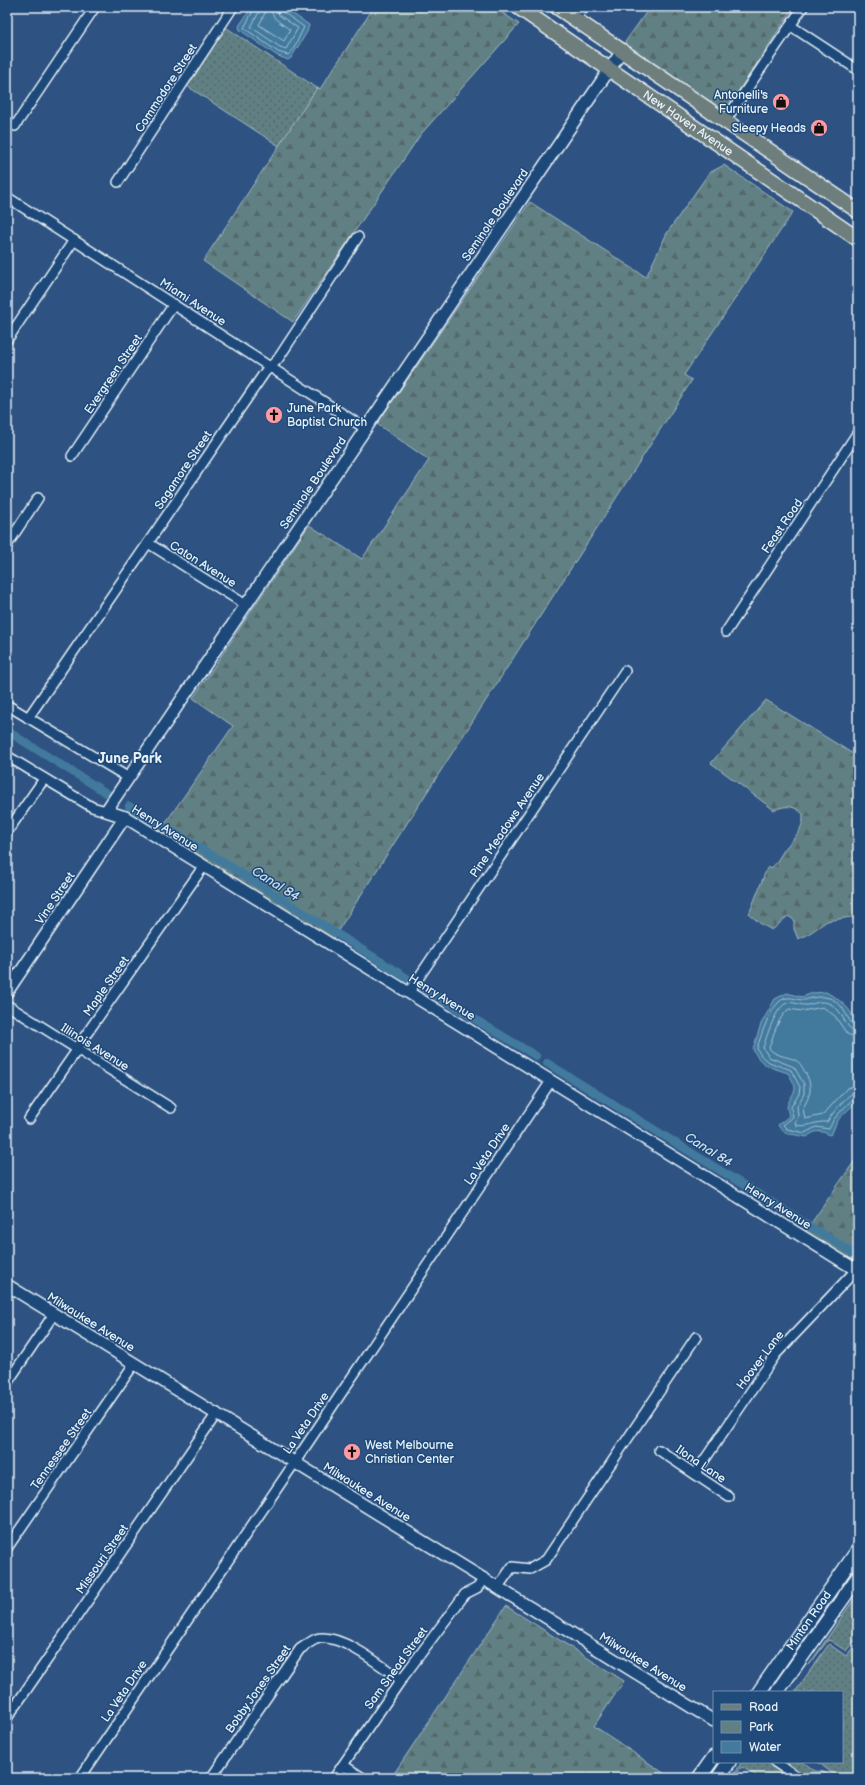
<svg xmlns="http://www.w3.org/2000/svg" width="865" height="1785" font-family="'Balsamiq Sans',sans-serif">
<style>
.green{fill:url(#green-dots);stroke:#a4b8be}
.forest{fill:url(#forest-firs);stroke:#a4b8be}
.water{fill:#437a9e;stroke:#85aac2}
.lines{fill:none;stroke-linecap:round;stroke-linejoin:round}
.shore{stroke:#a6c1d4;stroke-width:1}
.canal{stroke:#437a9e;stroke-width:8}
.minor-casing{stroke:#e8f1f8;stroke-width:12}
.tertiary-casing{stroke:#e8f1f8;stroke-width:14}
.secondary-casing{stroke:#e8f1f8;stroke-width:16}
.primary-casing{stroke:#e8f1f8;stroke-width:17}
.minor{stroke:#1f4a7a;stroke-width:9}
.tertiary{stroke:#1f4a7a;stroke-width:11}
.secondary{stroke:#1f4a7a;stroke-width:13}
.primary{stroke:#6d7e7c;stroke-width:14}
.labels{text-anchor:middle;stroke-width:3;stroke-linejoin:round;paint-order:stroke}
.street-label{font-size:12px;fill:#e8f1f8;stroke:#1f4a7a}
.poi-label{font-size:12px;fill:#e8f1f8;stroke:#1f4a7a;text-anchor:end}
.water-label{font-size:13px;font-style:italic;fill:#cfdfea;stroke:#1f4a7a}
.quarter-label{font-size:14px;font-weight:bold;fill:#e8f1f8;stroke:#1f4a7a}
</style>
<defs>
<pattern id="green-dots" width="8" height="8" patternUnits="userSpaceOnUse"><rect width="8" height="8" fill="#608084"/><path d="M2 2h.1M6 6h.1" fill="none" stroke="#54676a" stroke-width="1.8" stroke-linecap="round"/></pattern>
<pattern id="forest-firs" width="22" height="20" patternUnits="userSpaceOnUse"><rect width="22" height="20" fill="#608084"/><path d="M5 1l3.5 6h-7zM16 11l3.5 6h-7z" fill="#54676a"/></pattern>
</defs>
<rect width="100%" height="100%" fill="#2e5382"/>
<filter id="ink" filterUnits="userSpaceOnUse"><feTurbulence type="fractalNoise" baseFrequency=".025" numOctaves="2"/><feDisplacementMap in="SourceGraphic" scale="8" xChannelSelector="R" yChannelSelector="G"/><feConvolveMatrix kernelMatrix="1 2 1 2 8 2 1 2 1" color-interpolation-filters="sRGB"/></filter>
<g filter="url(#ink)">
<g class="green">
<path d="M224,26L317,88L279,146L184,84Z"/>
<path d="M858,1593V1641L853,1642L846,1651L831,1641L828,1640L809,1665Z"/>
<path d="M829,1644L846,1656L856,1644L858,1646V1778H838L818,1762H842V1692H795Z"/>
<path d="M742,1762H803L815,1771L824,1772L832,1778H760L742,1767L731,1778Z"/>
</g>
<g class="forest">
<path d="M374,7H494L519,24L421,134L293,322L203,261L317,88L320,89Z"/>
<path d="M650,7H794L724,113L623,45Z"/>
<path d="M724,165L793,212L684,375L692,380L332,940L159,832L233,726L193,698L309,525L362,559L429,460L377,424L530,202L646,277L667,233L709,173Z"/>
<path d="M766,700L858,757V922L851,917L827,921L807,935L798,939L794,929V920L788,916L772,930L761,924L749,914L767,868L773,867C777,862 780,856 784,850C793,838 804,831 803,814C794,805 786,805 774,810L711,763Z"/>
<path d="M858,1156V1265L805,1232Z"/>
<path d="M506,1606L624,1681L594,1726L671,1778H391Z"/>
</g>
<g class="water">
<path d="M252,7H283L309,25L307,32L291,58L288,60L276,55L240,30L239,26Z"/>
<path d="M826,992C864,1012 858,1033 858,1071C858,1078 860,1092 857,1099C853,1108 842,1113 837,1122C834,1127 834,1131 830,1135C820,1130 815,1130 807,1137C796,1134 783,1136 778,1125L789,1116L787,1107C793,1088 801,1094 788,1073C771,1067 761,1067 753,1049L761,1024L775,999L787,993L802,997L813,993Z"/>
</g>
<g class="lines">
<g class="shore">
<path d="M255,7L244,28L278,52L288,55L293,50L304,27L283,12L282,7"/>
<path d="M260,7L259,12L251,27L280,47L286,49L298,28L279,15L277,7"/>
<path d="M266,7L265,13L259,25L284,41L290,30C281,22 271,20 271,7"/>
<path d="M858,1027C849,1026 846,1010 839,1004C829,995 820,996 808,999C801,1002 795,997 787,998C772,999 761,1036 757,1048C763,1064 777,1064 791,1070L800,1087L799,1094L791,1107L793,1117L783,1125L787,1129L805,1133L816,1127L829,1129C831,1126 832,1121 835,1118C838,1114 855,1096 858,1096"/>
<path d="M858,1032C846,1031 844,1015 836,1008C826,999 819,1002 808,1005C800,1006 794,1001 787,1003C776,1006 766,1038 763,1048L769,1057L794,1067L804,1084V1094L797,1106L798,1116L795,1123L796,1125C808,1128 814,1121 827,1122C831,1115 849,1091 858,1091"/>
<path d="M858,1038L847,1034L835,1016L823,1007L802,1011L789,1009C778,1017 773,1036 769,1048C774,1056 787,1056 795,1060C800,1062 802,1067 805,1072C813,1086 811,1094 803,1108L805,1119L823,1115L847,1088L858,1085"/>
</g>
<g class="canal">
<path d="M7,731L108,794"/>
<path d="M129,806L222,861L410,980"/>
<path d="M420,986L536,1056"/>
<path d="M547,1063L858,1256"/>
</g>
<defs>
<g id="minor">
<path d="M575,19L583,7"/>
<path d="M791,26L858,70"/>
<path d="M725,121L803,7"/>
<path d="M15,126L95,7"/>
<path d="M118,182L233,7"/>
<path d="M7,197L366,429"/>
<path d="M7,340L74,240"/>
<path d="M72,456L174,304"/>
<path d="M148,543L246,605"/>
<path d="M7,545L38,498"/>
<path d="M726,632L858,432"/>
<path d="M7,705L129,778"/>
<path d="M28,718L265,372L278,359L358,237"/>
<path d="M7,756L92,807L106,811"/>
<path d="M7,832L44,779"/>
<path d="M409,992L625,671"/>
<path d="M7,1005L171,1108"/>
<path d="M29,1119L77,1050L83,1039L203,867"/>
<path d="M7,1383L54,1314"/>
<path d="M659,1450L729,1497"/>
<path d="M695,1474L776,1354L856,1270"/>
<path d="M7,1548L134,1364"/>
<path d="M498,1587L512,1567L530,1569L546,1560L696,1337"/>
<path d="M7,1718L217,1413"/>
<path d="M775,1762L799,1778"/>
<path d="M343,1765L363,1778"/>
<path d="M80,1778L295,1462L551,1081"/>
<path d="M211,1778L300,1649C305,1646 311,1641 316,1639C338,1631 383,1667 401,1680"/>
<path d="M334,1778L401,1680L465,1594L477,1588L484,1579"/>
</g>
<g id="tertiary">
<path d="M622,51L106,811L125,817L858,1271"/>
<path d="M7,992L125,817"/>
<path d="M7,1285L714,1721"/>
</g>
<g id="secondary">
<path id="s1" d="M759,1692L858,1550"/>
<path d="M777,1692L858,1577"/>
<path d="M699,1778L714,1757"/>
<path d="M718,1778L729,1762"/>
</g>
<g id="primary">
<path id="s2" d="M518,7L858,239"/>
<path d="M557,7L858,211"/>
</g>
</defs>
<use href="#minor" class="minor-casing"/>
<use href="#tertiary" class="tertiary-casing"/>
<use href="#secondary" class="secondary-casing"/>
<use href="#primary" class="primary-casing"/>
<use href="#minor" class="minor"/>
<use href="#tertiary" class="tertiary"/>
<use href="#secondary" class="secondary"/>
<use href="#primary" class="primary"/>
</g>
</g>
<defs>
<symbol id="shop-disc" viewBox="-11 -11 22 22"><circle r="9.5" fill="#ff9aa2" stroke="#1f4a7a"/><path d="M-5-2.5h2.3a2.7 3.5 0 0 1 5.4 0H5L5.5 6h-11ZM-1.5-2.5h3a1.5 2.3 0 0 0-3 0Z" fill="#111"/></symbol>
<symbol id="church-disc" viewBox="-11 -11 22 22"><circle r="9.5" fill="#ff9aa2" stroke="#1f4a7a"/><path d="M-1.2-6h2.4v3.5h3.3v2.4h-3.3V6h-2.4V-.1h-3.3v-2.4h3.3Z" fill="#111"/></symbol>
</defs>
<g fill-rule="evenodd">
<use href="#shop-disc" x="771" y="92" width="20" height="20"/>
<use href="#shop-disc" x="809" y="118" width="20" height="20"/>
<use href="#church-disc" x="264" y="405" width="20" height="20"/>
<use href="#church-disc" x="342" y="1442" width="20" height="20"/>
</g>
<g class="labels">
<g class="street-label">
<text transform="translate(166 88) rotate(-57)" y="4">Commodore Street</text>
<text dy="4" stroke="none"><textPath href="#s2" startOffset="206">New Haven Avenue</textPath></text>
<text transform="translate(495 215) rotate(-56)" y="4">Seminole Boulevard</text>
<text transform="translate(193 302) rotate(33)" y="4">Miami Avenue</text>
<text transform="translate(113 374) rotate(-56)" y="4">Evergreen Street</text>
<text transform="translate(183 470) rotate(-56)" y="4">Sagamore Street</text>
<text transform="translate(313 483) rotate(-56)" y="4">Seminole Boulevard</text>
<text transform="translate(782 526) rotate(-56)" y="4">Feast Road</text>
<text transform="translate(203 564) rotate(32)" y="4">Caton Avenue</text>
<text transform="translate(507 825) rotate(-56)" y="4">Pine Meadows Avenue</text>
<text transform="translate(165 828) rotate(32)" y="4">Henry Avenue</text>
<text transform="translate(55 898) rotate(-56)" y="4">Vine Street</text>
<text transform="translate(106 986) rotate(-55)" y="4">Maple Street</text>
<text transform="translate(442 997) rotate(32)" y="4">Henry Avenue</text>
<text transform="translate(95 1047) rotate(32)" y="4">Illinois Avenue</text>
<text transform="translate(487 1154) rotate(-56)" y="4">La Veta Drive</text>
<text transform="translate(778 1206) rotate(32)" y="4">Henry Avenue</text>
<text transform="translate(91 1322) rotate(32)" y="4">Milwaukee Avenue</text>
<text transform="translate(760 1360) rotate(-53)" y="4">Hoover Lane</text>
<text transform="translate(306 1423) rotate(-56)" y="4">La Veta Drive</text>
<text transform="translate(61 1449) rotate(-55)" y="4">Tennessee Street</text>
<text transform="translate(701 1464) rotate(34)" y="4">Ilona Lane</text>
<text transform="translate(367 1492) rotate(32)" y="4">Milwaukee Avenue</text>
<text transform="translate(102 1559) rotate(-55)" y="4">Missouri Street</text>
<text dy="4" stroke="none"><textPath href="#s1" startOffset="87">Minton Road</textPath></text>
<text transform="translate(643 1662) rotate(32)" y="4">Milwaukee Avenue</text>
<text transform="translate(396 1668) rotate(-54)" y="4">Sam Snead Street</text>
<text transform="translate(258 1689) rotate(-55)" y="4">Bobby Jones Street</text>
<text transform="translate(124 1691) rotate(-56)" y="4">La Veta Drive</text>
</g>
<g class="poi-label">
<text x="768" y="99">Antonelli's<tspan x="768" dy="14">Furniture</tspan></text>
<text x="806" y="132">Sleepy Heads</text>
<text x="287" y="412" text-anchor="start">June Park<tspan x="287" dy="14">Baptist Church</tspan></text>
<text x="365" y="1449" text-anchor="start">West Melbourne<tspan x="365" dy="14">Christian Center</tspan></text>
</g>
<g class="water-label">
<text transform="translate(276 883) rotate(32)" y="5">Canal 84</text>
<text transform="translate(709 1149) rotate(32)" y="5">Canal 84</text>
</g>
<g class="quarter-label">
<text x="130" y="763">June Park</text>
</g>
</g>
<rect width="865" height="1785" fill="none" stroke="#1f4a7a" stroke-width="24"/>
<rect x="12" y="12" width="841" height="1761" fill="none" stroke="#e8f1f8" stroke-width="1.5" filter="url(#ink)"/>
<rect x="713" y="1691" width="130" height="72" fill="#1f4a7a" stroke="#6f8dac"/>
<rect x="721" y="1704" width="20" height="6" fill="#6d7e7c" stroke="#6f8dac"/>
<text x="749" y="1711" font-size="12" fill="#e8f1f8">Road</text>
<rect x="721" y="1721" width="20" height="12" fill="#608084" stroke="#6f8dac"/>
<text x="749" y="1731" font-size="12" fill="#e8f1f8">Park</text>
<rect x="721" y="1741" width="20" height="12" fill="#437a9e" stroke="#6f8dac"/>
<text x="749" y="1751" font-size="12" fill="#e8f1f8">Water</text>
</svg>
